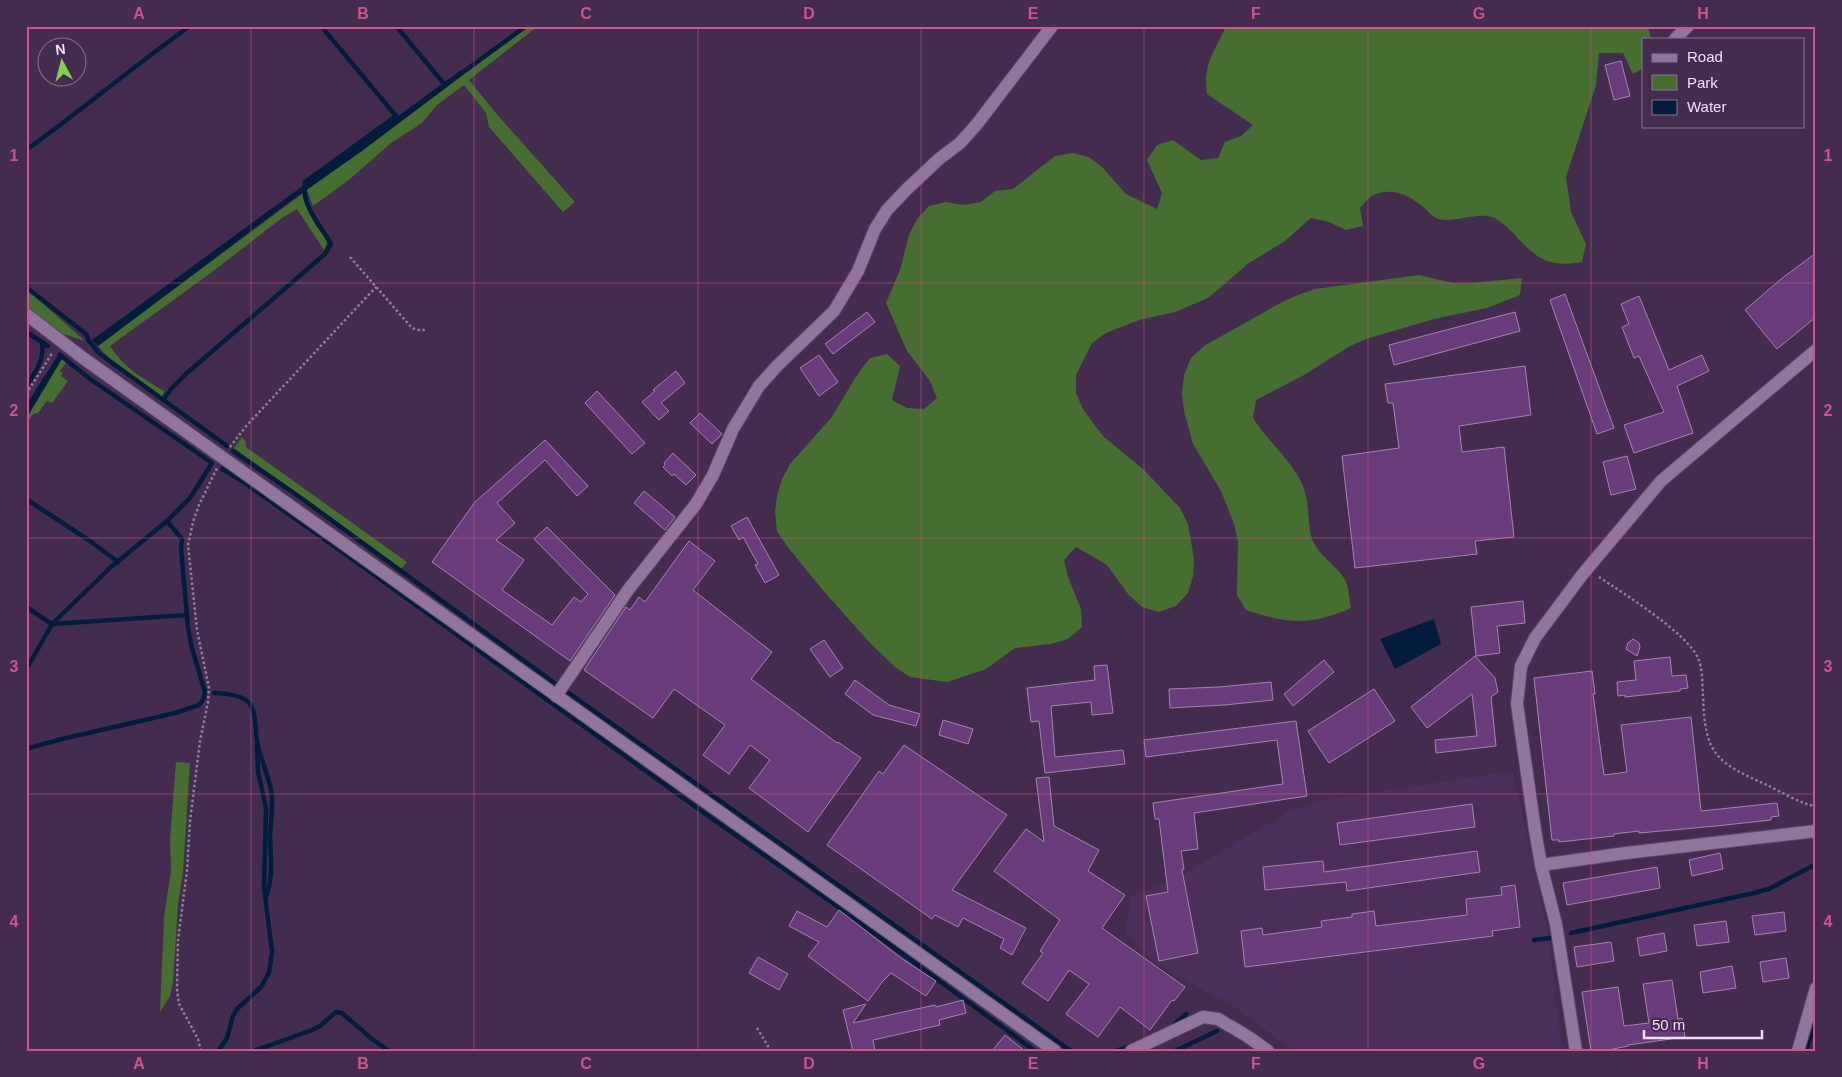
<svg xmlns="http://www.w3.org/2000/svg" width="1842" height="1077" font-family="Helvetica,sans-serif">
<style>
.built{fill:#4c2f58}
.green{fill:#466e30}
.water{fill:#041c3b}
.lines{fill:none;stroke-linecap:round;stroke-linejoin:round}
.stream{stroke:#041c3b;stroke-width:4.5}
.building{fill:#683c7a;stroke:#a286ae}
.minor-casing{stroke:#5d4866;stroke-width:14}
.tertiary-casing{stroke:#5d4866;stroke-width:14}
.path{stroke:#937f9b;stroke-width:2.5;stroke-dasharray:2.5 2.5;stroke-linecap:butt}
.minor{stroke:#91759d;stroke-width:12}
.tertiary{stroke:#91759d;stroke-width:12}
.grid{fill:none;stroke:#d05489;stroke-width:1;stroke-opacity:0.55}
.neatline{fill:none;stroke:#d05489;stroke-width:2}
.grid-label{font-size:16px;text-anchor:middle;font-weight:bold;fill:#d05489}
</style>
<rect width="100%" height="100%" fill="#442c4e"/>
<path class="built" d="M1513,771L1547,927L1562,1051H1294L1230,1004L1210,994L1156,963L1125,934L1131,897L1182,875L1292,810L1326,800Z"/>
<g class="green">
<path d="M530,26H538L469,80L495,112L575,202L563,212L489,127L486,113L464,85L437,105L422,123L391,143L350,179L313,206L307,190C382,137 455,80 530,26Z"/>
<path d="M1226,26H1648L1651,39H1643V68L1633,74L1623,53H1599L1596,85L1566,177L1571,212L1586,244L1582,262C1547,268 1536,258 1513,233C1507,227 1500,220 1492,217C1476,212 1455,223 1438,219C1433,217 1428,211 1423,207C1409,195 1392,187 1374,195C1369,197 1364,204 1360,208L1363,226L1346,230L1329,222L1311,218L1285,241L1249,263L1208,298L1175,312L1139,320L1106,333L1092,343L1076,375V393L1083,409L1093,423L1104,437L1144,470L1180,508L1188,524L1194,559L1193,576L1188,593L1176,606L1159,612L1142,607L1128,594L1107,565L1076,547L1064,560L1068,577L1081,609L1082,627L1068,639L1051,644L1015,648L986,669L947,682L910,677L895,667L869,642L821,588L787,546L777,531L775,513L777,496L782,479L790,464L831,418L859,372L870,358L887,354L900,366L892,400L907,408L924,409L937,398L930,381L907,351L886,303L900,270L909,235L917,219L929,206L946,202L963,205L981,202L995,191L1013,189L1055,156L1073,153L1089,157L1103,168L1126,194L1157,209L1162,193L1147,160L1157,145L1173,140L1201,160L1218,158L1225,142L1241,136L1253,125L1207,94C1203,62 1214,54 1226,26Z"/>
<path d="M302,194L314,223L326,238L327,242L324,250L297,209L282,218L212,272L110,346C123,367 143,379 164,391L162,397C140,381 115,367 98,346Z"/>
<path d="M1419,275L1453,283H1470L1522,278L1520,295L1487,308L1434,319L1366,339L1350,346L1304,375L1256,400L1253,418C1268,442 1291,459 1303,486C1310,504 1307,523 1312,539C1318,555 1335,564 1344,578C1349,585 1349,599 1351,608C1310,626 1288,624 1246,610L1237,595L1238,542L1234,524L1221,491L1193,444L1184,411L1182,393L1184,375L1191,358L1204,346L1282,302L1298,295L1315,289Z"/>
<path d="M26,289L85,341L60,333L26,306Z"/>
<path d="M62,359L66,363L60,371L63,373L61,376L68,381L52,403L47,401L38,413L33,414L26,426V419Z"/>
<path d="M242,437L246,442V447L407,562L401,569L234,448Z"/>
<path d="M176,762L190,763L183,872L178,904L173,982L170,996L160,1012L164,917L171,871L170,840Z"/>
</g>
<g class="water">
<path d="M461,70L464,74L362,151L292,200L106,340L98,346L92,340Z"/>
<path d="M60,352L64,357L61,360L26,419V405Z"/>
<path d="M1434,619L1441,644L1395,669L1380,639Z"/>
</g>
<g class="lines">
<g class="stream">
<path d="M396,26L445,85"/>
<path d="M459,75L526,26"/>
<path d="M26,150C82,110 134,66 190,26"/>
<path d="M26,287L86,334L89,341L100,354L227,446"/>
<path d="M26,332L48,346"/>
<path d="M26,387C35,373 45,359 42,342"/>
<path d="M163,400L172,388L187,373L325,254L331,244C321,225 301,207 305,182L396,116L321,26"/>
<path d="M233,451L301,498L556,684"/>
<path d="M222,469L242,481L348,556L711,818L837,906L1035,1051"/>
<path d="M26,499L90,541L118,562"/>
<path d="M26,607L52,624L187,615"/>
<path d="M26,670L52,624L111,567L167,521L190,498L212,463L90,379L60,355"/>
<path d="M566,691L1071,1051"/>
<path d="M214,693C225,693 243,695 250,704C257,715 255,730 257,742C260,758 268,774 271,790C274,808 270,823 270,840C271,859 273,879 266,897"/>
<path d="M26,749L58,740L175,713L199,705L204,698L205,692L191,645L188,627L181,548L182,539L167,521"/>
<path d="M1571,933L1754,893L1769,889L1816,864"/>
<path d="M1534,940L1550,938"/>
<path d="M1174,1025L1186,1014"/>
<path d="M218,1051L227,1038L233,1016L237,1009L261,987L269,973L272,952L264,887L266,808L258,772L257,743"/>
<path d="M254,1051L312,1030L320,1026L336,1012L342,1013L372,1039L389,1051"/>
<path d="M1116,1051L1131,1046"/>
<path d="M1175,1051L1217,1031"/>
<path d="M1806,1051L1816,1020"/>
</g>
</g>
<g class="building">
<path d="M1621,61L1630,96L1614,100L1605,65Z"/>
<path d="M1816,253V317L1777,349L1745,310L1781,279Z"/>
<path d="M1565,294L1614,428L1597,434L1550,300Z"/>
<path d="M1639,296L1669,370L1702,355L1709,371L1677,386L1693,433L1634,453L1624,425L1664,412L1639,356L1634,358L1622,327L1629,324L1621,304Z"/>
<path d="M867,312L875,322L833,354L825,344Z"/>
<path d="M1515,312L1520,331L1394,365L1389,345Z"/>
<path d="M819,355L838,382L819,396L800,368Z"/>
<path d="M1525,366L1531,415L1459,426L1462,452L1504,447L1514,537L1475,541L1477,554L1355,568L1342,456L1399,448L1393,403H1388L1385,384Z"/>
<path d="M676,371L685,383L661,403L669,411L659,420L642,402L655,391L653,390Z"/>
<path d="M597,391L645,443L632,454L585,403Z"/>
<path d="M700,413L722,434L712,444L690,423Z"/>
<path d="M545,440L588,486L577,496L545,460L497,503L515,523L496,540L524,560L502,590L552,625L574,597L581,602L588,594L534,539L547,527L615,595L570,661L432,562L475,502Z"/>
<path d="M673,453L696,475L686,485L674,474L672,476L663,467L665,465L664,463Z"/>
<path d="M1627,456L1636,489L1611,495L1603,462Z"/>
<path d="M644,491L675,517L665,530L634,503Z"/>
<path d="M747,517L779,575L765,583L755,565L758,564L743,537L739,540L731,526Z"/>
<path d="M689,541L715,561L693,590L772,652L751,679L837,743L838,742L861,758L808,832L749,788L770,760L750,745L729,774L703,755L725,725L674,689L653,718L584,670L626,607L630,610L639,597L645,602Z"/>
<path d="M1523,601L1525,623L1497,626L1500,653L1476,656L1471,607Z"/>
<path d="M1633,639L1639,643L1640,647L1637,656L1626,649L1628,643Z"/>
<path d="M824,640L843,668L830,677L810,649Z"/>
<path d="M1475,656L1495,678L1498,692L1491,697L1496,746L1436,753L1435,740L1477,736L1472,694L1427,728L1411,707Z"/>
<path d="M1670,657L1672,676L1686,675L1688,688L1680,689V691L1625,697V695L1618,696L1617,682L1636,680L1634,661Z"/>
<path d="M1324,660L1334,672L1293,706L1284,694Z"/>
<path d="M1107,665L1113,713L1092,715L1091,702L1051,706L1055,757L1123,750L1125,764L1045,773L1039,721L1031,722L1027,688L1095,680L1094,666Z"/>
<path d="M1592,671L1595,694H1593L1604,775L1627,772L1621,725L1691,717L1701,811L1777,803L1779,816L1771,817V820L1716,826L1639,833V831L1614,834V836L1559,842V840H1552L1534,678Z"/>
<path d="M855,680L889,705L920,714L916,726L873,715L845,694Z"/>
<path d="M1271,682L1273,700L1224,705L1170,708L1169,689L1219,687Z"/>
<path d="M1374,689L1395,721L1329,763L1308,731Z"/>
<path d="M943,720L973,729L968,744L939,735Z"/>
<path d="M1296,721L1307,796L1194,813L1198,849L1181,851L1184,869L1182,870L1198,953L1159,961L1146,896L1168,892L1159,819H1155L1153,803L1283,784L1277,740L1146,757L1144,740Z"/>
<path d="M904,745L1007,815L952,890L1026,928L1012,955L1000,948L1004,939L963,918L958,927L935,915L932,919L827,845L879,771L883,774Z"/>
<path d="M1049,777L1054,826L1099,850L1088,871L1125,895L1102,928L1185,987L1174,1001L1172,1000L1150,1030L1120,1007L1098,1037L1066,1014L1089,984L1069,970L1048,1001L1022,983L1043,953L1040,951L1060,920L994,871L1026,829L1044,842L1036,778Z"/>
<path d="M1472,804L1475,827L1340,845L1337,823Z"/>
<path d="M1477,851L1480,872L1347,891L1346,882L1265,890L1263,867L1323,861L1324,872Z"/>
<path d="M1720,853L1723,869L1692,876L1689,860Z"/>
<path d="M1657,867L1660,888L1567,905L1563,883Z"/>
<path d="M1515,885L1520,927L1492,931L1493,936L1245,967L1241,931L1262,928L1263,935L1322,927L1321,921L1352,917V914L1374,911L1376,926L1467,915L1466,899L1502,895L1501,887Z"/>
<path d="M839,910L901,958L936,981L926,996L891,973L883,981L868,1001L808,956L819,942L789,926L797,911L827,927Z"/>
<path d="M1784,912L1786,931L1755,935L1752,916Z"/>
<path d="M1726,921L1729,942L1697,946L1694,925Z"/>
<path d="M1664,933L1667,951L1640,956L1637,938Z"/>
<path d="M1611,942L1614,961L1577,967L1574,947Z"/>
<path d="M758,957L788,974L779,990L749,973Z"/>
<path d="M1786,958L1789,978L1763,982L1760,962Z"/>
<path d="M1732,966L1736,988L1703,993L1700,972Z"/>
<path d="M1672,980L1678,1019L1682,1018L1685,1037L1628,1045V1046L1603,1051H1591L1582,992L1618,987L1624,1026L1649,1023L1643,984Z"/>
<path d="M963,1000L966,1013L939,1020L940,1025L873,1040L875,1051H853L843,1010L866,1004L853,1023L935,1005L936,1007Z"/>
<path d="M1005,1035L1016,1044L1025,1051H992Z"/>
</g>
<g class="lines">
<defs>
<g id="minor">
<path d="M1675,39L1688,26"/>
<path d="M556,696L628,590L696,504L713,475L733,429L759,386L777,366L834,311L858,271L875,229L887,210L907,189L939,159L960,143L977,124L1052,26"/>
<path d="M1541,865L1626,853L1816,831"/>
<path d="M1131,1051L1203,1017L1218,1019L1247,1036L1268,1051"/>
<path d="M1576,1051L1556,924L1541,865L1535,830L1517,704L1521,666L1535,638L1582,575L1661,481L1816,350"/>
<path d="M1798,1051L1816,988"/>
</g>
<path id="tertiary" d="M26,314L83,358L1055,1051"/>
</defs>
<use href="#minor" class="minor-casing"/>
<use href="#tertiary" class="tertiary-casing"/>
<g class="path">
<path d="M350,257L412,328L418,330H426"/>
<path d="M26,394L53,352"/>
<path d="M230,447L247,425L376,287"/>
<path d="M1599,577C1623,593 1687,633 1698,658C1703,669 1702,684 1703,696C1705,754 1715,762 1767,785C1780,791 1802,805 1816,806"/>
<path d="M757,1028L771,1051"/>
<path d="M201,1051L198,1039L179,1004L177,989L178,940L187,871L190,821L200,741L208,702L209,688L197,630L188,545L193,522L199,505L217,468"/>
</g>
<use href="#minor" class="minor"/>
<use href="#tertiary" class="tertiary"/>
</g>
<path class="grid" d="M251,26V1051M474,26V1051M698,26V1051M921,26V1051M1144,26V1051M1368,26V1051M1591,26V1051M26,283H1816M26,538H1816M26,794H1816"/>
<rect width="1842" height="1077" fill="none" stroke="#442c4e" stroke-width="55"/>
<rect x="1642" y="38" width="162" height="90" fill="#442c4e" stroke="#887491"/>
<rect x="1652" y="54" width="25" height="8" fill="#91759d" stroke="#887491"/>
<text x="1687" y="62" font-size="15" fill="#efe0f5">Road</text>
<rect x="1652" y="75" width="25" height="15" fill="#466e30" stroke="#887491"/>
<text x="1687" y="88" font-size="15" fill="#efe0f5">Park</text>
<rect x="1652" y="100" width="25" height="15" fill="#041c3b" stroke="#887491"/>
<text x="1687" y="112" font-size="15" fill="#efe0f5">Water</text>
<g transform="translate(62 62) rotate(353)"><circle r="24" fill="#442c4e" stroke="#887491"/>
<path d="M0-4L9 19L0 12L-9 19Z" fill="#80d051"/>
<text y="-8" font-size="14" font-weight="bold" text-anchor="middle" fill="#efe0f5">N</text>
</g>
<path d="M1644 1030v8h118v-8" fill="none" stroke="#efe0f5" stroke-width="2.5"/>
<text x="1652" y="1030" font-size="15" fill="#efe0f5" stroke="#442c4e" stroke-width="4" paint-order="stroke">50 m</text>
<rect x="28" y="28" width="1786" height="1022" class="neatline"/>
<g class="grid-label">
<text x="139" y="19">A</text>
<text x="363" y="19">B</text>
<text x="586" y="19">C</text>
<text x="809" y="19">D</text>
<text x="1033" y="19">E</text>
<text x="1256" y="19">F</text>
<text x="1479" y="19">G</text>
<text x="1703" y="19">H</text>
<text x="14" y="161">1</text>
<text x="1828" y="161">1</text>
<text x="14" y="416">2</text>
<text x="1828" y="416">2</text>
<text x="14" y="672">3</text>
<text x="1828" y="672">3</text>
<text x="14" y="927">4</text>
<text x="1828" y="927">4</text>
<text x="139" y="1069">A</text>
<text x="363" y="1069">B</text>
<text x="586" y="1069">C</text>
<text x="809" y="1069">D</text>
<text x="1033" y="1069">E</text>
<text x="1256" y="1069">F</text>
<text x="1479" y="1069">G</text>
<text x="1703" y="1069">H</text>
</g>
</svg>
